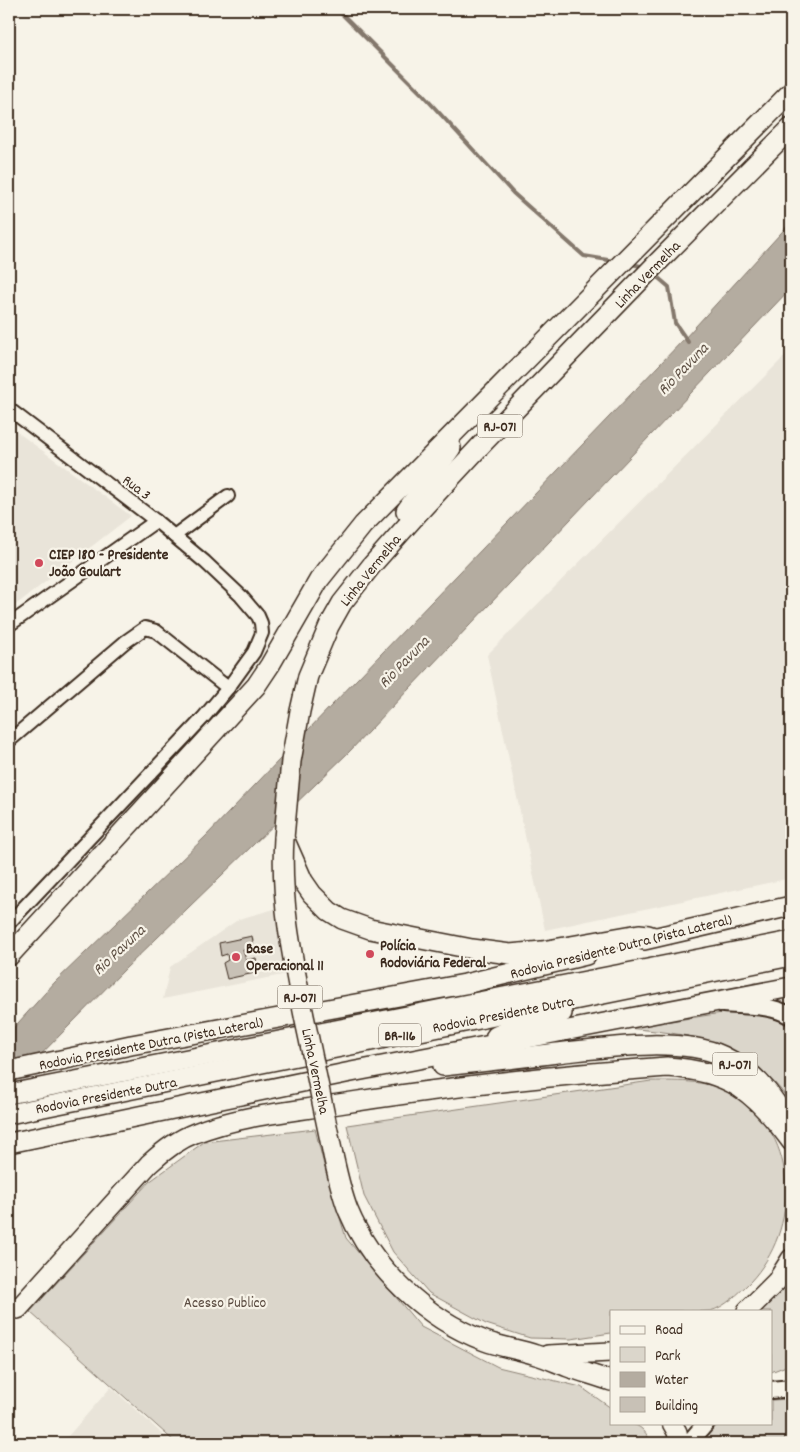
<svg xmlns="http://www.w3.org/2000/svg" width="800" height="1452" font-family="Dekko,sans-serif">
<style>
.built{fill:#e9e4d9}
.green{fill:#dbd6cb;stroke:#8b8074}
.water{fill:#b4aca0;stroke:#84786c}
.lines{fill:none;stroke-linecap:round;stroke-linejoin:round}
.stream{stroke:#84786c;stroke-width:4}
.building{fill:#c8c1b6;stroke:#3b2a1e}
.minor-casing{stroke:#3b2a1e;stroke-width:16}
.major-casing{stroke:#3b2a1e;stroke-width:20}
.highway-casing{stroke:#3b2a1e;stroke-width:22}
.minor{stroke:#f7f3e8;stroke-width:12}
.major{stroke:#f7f3e8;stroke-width:16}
.highway{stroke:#f7f3e8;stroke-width:19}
.highway-bridge-casing{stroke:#3b2a1e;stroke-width:22;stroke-linecap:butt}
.highway-bridge{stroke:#f7f3e8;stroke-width:19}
.poi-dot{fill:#d1495b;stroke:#f7f3e8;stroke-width:2}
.labels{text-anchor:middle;stroke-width:4.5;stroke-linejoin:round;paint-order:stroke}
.shield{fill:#f7f3e8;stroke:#73665b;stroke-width:1}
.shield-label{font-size:14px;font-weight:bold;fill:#3b2a1e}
.street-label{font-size:15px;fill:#3b2a1e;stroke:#f7f3e8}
.poi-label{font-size:15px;font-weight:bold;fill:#3b2a1e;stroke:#f7f3e8;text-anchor:start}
.park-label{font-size:15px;fill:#5b4c41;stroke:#f7f3e8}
.water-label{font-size:16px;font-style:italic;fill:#5f5145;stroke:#f7f3e8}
</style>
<rect width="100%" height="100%" fill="#f7f3e8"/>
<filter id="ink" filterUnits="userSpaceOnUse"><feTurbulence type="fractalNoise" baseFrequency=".02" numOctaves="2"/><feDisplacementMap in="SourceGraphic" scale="10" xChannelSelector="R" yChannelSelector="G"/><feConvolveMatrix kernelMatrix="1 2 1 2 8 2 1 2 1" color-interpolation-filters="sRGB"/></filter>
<g filter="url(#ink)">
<g class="built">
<path d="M791,350V878L545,930L487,655Z"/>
<path d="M9,426L131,516L9,610Z"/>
<path d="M278,908L287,974L163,999L170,967L239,919Z"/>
<path d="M111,1387L172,1443H62Z"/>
</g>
<g class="green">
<path d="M728,1012C750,1013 775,1012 791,1030V1110C788,1104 786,1095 781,1090C739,1039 688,1034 627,1028Z"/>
<path d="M651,1081C680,1081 710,1080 736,1095C800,1137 800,1229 750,1282C740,1292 724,1308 710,1311C701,1312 689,1311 680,1311C657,1311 634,1311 611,1311V1333L571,1339L530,1338L486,1324L429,1293L393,1252L364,1196L347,1125Z"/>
<path d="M315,1129L324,1165L346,1238L421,1327L498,1367L581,1387L611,1408V1423C632,1423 642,1422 651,1443H176L30,1312L149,1182L204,1142Z"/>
<path d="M791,1275V1361L786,1366L771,1372V1311H760Z"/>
<path d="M791,1399V1443H701L706,1435L720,1423H771V1400Z"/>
</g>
<path class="water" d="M791,222V288L349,752L125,969L9,1087V1033L55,982L206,836L685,338Z"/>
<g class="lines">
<g class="stream">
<path d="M337,9L421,93L513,193L584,256L614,261"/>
<path d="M631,264L646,267"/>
<path d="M655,275L669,287L675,323L688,342"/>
</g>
</g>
<path class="building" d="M252,936L254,947L243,950L246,960L256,958L259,972L227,979L223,963L228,960L227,954L221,956L219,943Z"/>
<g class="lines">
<defs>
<g id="minor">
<path d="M9,409L156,521L205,562L241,596L258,616L261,623L262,633L254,652L228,688L203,718L9,923"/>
<path d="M174,536L228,496"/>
<path d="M9,625L156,521"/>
<path d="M9,741L125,642L145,628L156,631L228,688"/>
</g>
<g id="major">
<path d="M723,1004C745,1006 771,1004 791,1016"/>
<path d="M771,1390L791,1388"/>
<path d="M689,1443L706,1423"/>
</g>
<g id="highway">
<path d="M406,511L451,448"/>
<path d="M654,937L648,935L639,934L542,951L510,954L472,949L370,929L342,919L329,911L312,894L303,881L284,838L291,761L300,711L308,676L329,626L342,603L372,565L419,512L484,442L659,261L791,128"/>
<path d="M644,940L791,906"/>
<path d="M9,956L256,686L270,665L319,580L363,525L791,92"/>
<path d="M496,1036L523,1025L562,1013"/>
<path d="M443,1066C481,1062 519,1058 557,1053C603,1048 680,1036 723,1056C750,1069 770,1090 784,1117"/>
<path d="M9,1071L131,1045L465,984L586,955"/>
<path d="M9,1094L791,941"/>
<path d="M9,1114L791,956"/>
<path d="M9,1143L346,1073L791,987"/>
<path d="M333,1155C337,1173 341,1192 348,1210C372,1268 426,1319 485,1341C501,1347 519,1349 536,1355C547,1358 557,1363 568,1367C582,1372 597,1376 611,1381"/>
<path d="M18,1309L149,1164C163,1151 177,1140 195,1133C238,1116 287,1112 332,1105C444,1087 555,1075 667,1067C730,1071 755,1092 791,1141"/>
<path d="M747,1311L777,1281L791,1259"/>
<path d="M548,1355L611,1352"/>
<path d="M672,1423L677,1432L679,1443"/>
</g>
</defs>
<use href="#minor" class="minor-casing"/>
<use href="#major" class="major-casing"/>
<use href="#highway" class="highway-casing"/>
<use href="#minor" class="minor"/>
<use href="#major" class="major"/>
<use href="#highway" class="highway"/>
<defs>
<path id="highway-bridge" d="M284,838C280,898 292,956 304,1016C314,1062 323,1108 333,1155"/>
</defs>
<use href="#highway-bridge" class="highway-bridge-casing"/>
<use href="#highway-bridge" class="highway-bridge"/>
</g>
</g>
<g class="poi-dot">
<circle cx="39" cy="563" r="5"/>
<circle cx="370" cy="954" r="5"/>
<circle cx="236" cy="957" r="5"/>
</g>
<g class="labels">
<g class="shield">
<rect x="477.5" y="414.5" width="45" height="23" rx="4"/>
<rect x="277.5" y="985.5" width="45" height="23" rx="4"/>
<rect x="379" y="1023.5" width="42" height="23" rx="4"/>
<rect x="712.5" y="1052.5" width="45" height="23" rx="4"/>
</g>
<g class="shield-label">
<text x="500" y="431">RJ-071</text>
<text x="300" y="1002">RJ-071</text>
<text x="400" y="1040">BR-116</text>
<text x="735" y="1069">RJ-071</text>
</g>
<g class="street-label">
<text transform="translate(647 274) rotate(-46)" y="5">Linha Vermelha</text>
<text transform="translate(137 487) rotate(37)" y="5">Rua 3</text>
<text transform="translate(370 570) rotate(-51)" y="5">Linha Vermelha</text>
<text transform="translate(621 946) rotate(-14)" y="5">Rodovia Presidente Dutra (Pista Lateral)</text>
<text transform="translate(503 1014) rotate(-11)" y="5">Rodovia Presidente Dutra</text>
<text transform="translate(151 1043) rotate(-11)" y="5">Rodovia Presidente Dutra (Pista Lateral)</text>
<text transform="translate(316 1071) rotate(78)" y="5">Linha Vermelha</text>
<text transform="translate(106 1095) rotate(-11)" y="5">Rodovia Presidente Dutra</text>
</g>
<g class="poi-label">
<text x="49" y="559">CIEP 180 - Presidente<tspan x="49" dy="17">João Goulart</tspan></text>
<text x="380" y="950">Polícia<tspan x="380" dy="17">Rodoviária Federal</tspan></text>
<text x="246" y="953">Base<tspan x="246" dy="17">Operacional 11</tspan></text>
</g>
<g class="park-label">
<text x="225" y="1307">Acesso Publico</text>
</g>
<g class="water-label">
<text transform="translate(682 368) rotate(-46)" y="6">Rio Pavuna</text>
<text transform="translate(403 661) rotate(-46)" y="6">Rio Pavuna</text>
<text transform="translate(118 949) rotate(-43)" y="6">Rio Pavuna</text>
</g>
</g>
<rect width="800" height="1452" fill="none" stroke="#f7f3e8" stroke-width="30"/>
<rect x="15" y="15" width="770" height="1422" fill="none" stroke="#3b2a1e" stroke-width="2" filter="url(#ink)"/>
<rect x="610" y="1310" width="162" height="115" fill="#f7f3e8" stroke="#aca397"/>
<rect x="620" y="1326" width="25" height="8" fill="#f7f3e8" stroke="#aca397"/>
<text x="655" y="1334" font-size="15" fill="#3b2a1e">Road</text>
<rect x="620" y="1347" width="25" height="15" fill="#dbd6cb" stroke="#aca397"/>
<text x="655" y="1360" font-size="15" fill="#3b2a1e">Park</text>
<rect x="620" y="1372" width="25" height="15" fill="#b4aca0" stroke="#aca397"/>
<text x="655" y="1384" font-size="15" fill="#3b2a1e">Water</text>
<rect x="620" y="1397" width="25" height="15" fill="#c8c1b6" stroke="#aca397"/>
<text x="655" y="1410" font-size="15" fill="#3b2a1e">Building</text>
</svg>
